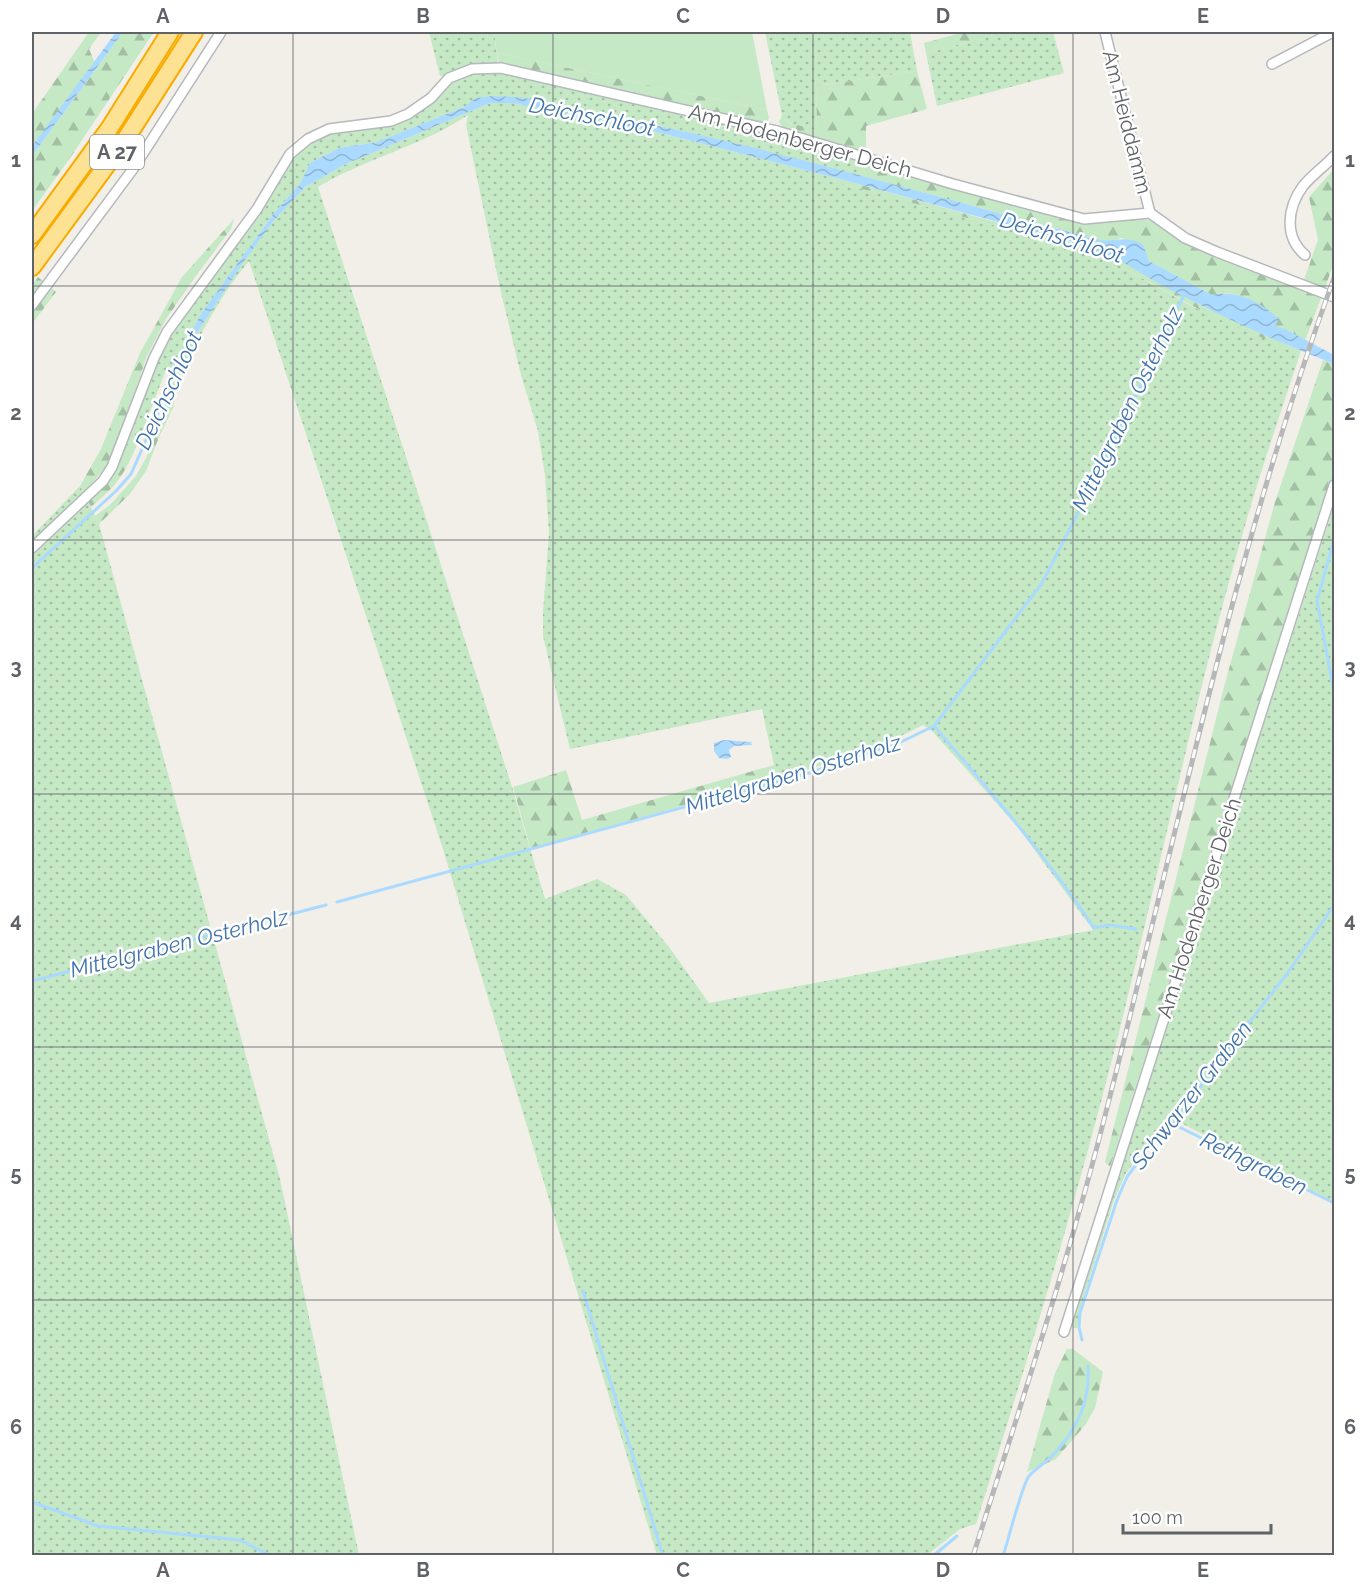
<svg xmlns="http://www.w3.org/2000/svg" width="1366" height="1587" font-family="Raleway,sans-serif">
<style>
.grass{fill:url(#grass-dots);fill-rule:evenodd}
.forest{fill:url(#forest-firs)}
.garden{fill:#c5e8c5}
.water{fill:url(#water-waves)}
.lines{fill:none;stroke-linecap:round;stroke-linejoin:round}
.stream{stroke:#aadaff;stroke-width:3}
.minor-casing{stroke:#b5b8bc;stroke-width:12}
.motorway-casing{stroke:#f9ab00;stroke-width:20}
.minor{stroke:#fff;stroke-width:9}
.motorway{stroke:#fde293;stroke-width:16}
.rail-casing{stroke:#b6b7b8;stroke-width:5}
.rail{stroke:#fff;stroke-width:3;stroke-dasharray:9;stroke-linecap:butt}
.grid{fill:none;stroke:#5f6368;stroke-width:1.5;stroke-opacity:0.55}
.labels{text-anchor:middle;stroke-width:5;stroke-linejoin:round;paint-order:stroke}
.shield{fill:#fff;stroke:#8f9295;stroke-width:1.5}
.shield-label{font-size:20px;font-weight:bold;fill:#5f6368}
.street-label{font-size:21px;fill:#5f6368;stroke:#fff}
.water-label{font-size:22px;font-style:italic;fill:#4174aa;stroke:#fff}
.neatline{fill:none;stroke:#5f6368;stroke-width:2}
.grid-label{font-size:20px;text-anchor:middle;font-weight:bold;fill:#5f6368}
</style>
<defs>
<pattern id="grass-dots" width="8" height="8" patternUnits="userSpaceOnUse" patternTransform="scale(1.5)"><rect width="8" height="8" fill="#c5e8c5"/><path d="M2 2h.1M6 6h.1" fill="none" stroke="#a3c0a4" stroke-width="1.8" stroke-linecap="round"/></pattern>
<pattern id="forest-firs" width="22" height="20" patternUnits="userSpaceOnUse" patternTransform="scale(1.5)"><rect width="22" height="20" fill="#c5e8c5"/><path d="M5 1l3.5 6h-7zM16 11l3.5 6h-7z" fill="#a3c0a4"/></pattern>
<pattern id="water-waves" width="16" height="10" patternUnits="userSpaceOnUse" patternTransform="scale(1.5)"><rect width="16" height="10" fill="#aadaff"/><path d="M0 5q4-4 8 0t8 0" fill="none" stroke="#8eb4d2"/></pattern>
</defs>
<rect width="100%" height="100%" fill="#f1efe8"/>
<g class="grass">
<path d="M429,32H494L498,63C486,63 475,64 463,67C455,70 448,76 440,76Z"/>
<path d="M765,32H910L917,71L816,86L817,130C803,128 791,127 782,115Z"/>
<path d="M1005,32H1053L1064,73L937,106L926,53Z"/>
<path d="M480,72H499L768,133L882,166L854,174L657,125L528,99C511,96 477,95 464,107L377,142L339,148L310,163L300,184L274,213L201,314L171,369L167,367L139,440L132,432L162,350L289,163L302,149L319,137L336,132L397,123L415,115L454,81Z"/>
<path d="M490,103H513L645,129L840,179L834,181L1047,240L1106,258L1195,308L1300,354C1283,405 1266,455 1251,505C1198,682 1161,865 1116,1044C1075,1206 1026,1365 976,1524L960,1529L927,1555H657L442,846L249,261C221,294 200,335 181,374L177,372L189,345L242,263L272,223L305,187L346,164ZM468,115L466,125L500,288L521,375L538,431L545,475L549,534L543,612V636L570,749L762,709L774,765L781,777C830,763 878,749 923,725L932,731L1017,826L1093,930L709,1003L669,947L626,895L597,879L545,899L512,787L422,506L318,187C366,158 422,146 468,115Z"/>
<path d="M80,486L99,524L280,1179L359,1555H32V536Z"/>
<path d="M1334,506V1202L1181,1123L1167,1119L1126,1173L1114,1200L1082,1302L1077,1328H1073L1075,1310Z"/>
</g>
<g class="forest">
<path d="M89,32H101L89,49L95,63L32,146V114Z"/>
<path d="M123,32H154L70,158L32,211V156Z"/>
<path d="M964,32H1005L926,53L924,43Z"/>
<path d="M497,53L767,110L769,118L766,124L499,63Z"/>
<path d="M917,71L927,109L866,126V152L783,128L779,122L782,115L789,123L817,130L816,86Z"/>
<path d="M882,166L1081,223L1137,218L1152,221L1165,228L1181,242L1321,298L1305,341L1287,330L1274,326L1279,319C1258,305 1239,288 1212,295L1149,261L1143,244L1121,238L1111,242L1100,240L854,174Z"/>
<path d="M1334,169V262L1325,288L1304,280L1318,240L1309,197Z"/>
<path d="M840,179L1108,253L1202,306L1301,351L1300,354L1209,315L1106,258L1047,240L833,181Z"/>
<path d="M234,219L231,229L196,276L166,319L147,356L110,462L84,493L80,486L101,449L140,353L182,277Z"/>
<path d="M38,277L56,292L32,324V285Z"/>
<path d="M1323,360L1334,364V474L1292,600L1110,1167L1105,1162L1224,687L1275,502Z"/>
<path d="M177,372L181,374L173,408L159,437L146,471L130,494L99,524L95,516L110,505L136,476L146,458Z"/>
<path d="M132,432L139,440C125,473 119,484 91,507L88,501C114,476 119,466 132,432Z"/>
<path d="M774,765L781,777L531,850L513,787L566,770L582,820Z"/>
<path d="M1067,1349H1073L1103,1372L1095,1408L1086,1424L1056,1459L1027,1472L1055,1373Z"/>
</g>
<path class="garden" d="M494,32H752L767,110L497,53Z"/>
<g class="water">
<path d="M116,32H123L32,156V146Z"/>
<path d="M492,96C539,96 586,111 631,120C789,152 944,200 1100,240C1119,242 1123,235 1143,244L1149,261L1212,295C1237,289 1261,303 1279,319L1275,326L1287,330L1334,355V364C1278,342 1224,318 1171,290C1143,276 1119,257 1090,247L840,179L645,129L513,103H490L346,164L305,187L272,223L242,264L189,345L177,372L171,369L201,314L274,213L300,184L310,163L339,148L377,142L464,107L476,98Z"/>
<path d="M724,740L751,742L752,745L734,746L729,750L731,757L727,759L719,758L714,751V743Z"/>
</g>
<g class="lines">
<g class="stream">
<path d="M1334,540L1317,601L1334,692"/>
<path d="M32,568L116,491L131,474L154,422L176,367"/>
<path d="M934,726C990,791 1046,856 1094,928L1109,925L1136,929"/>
<path d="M337,902L809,773L903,741L934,726L1042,583L1092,486L1185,293"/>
<path d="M32,981L326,905"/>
<path d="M1173,1124L1334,1203"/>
<path d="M583,1291L663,1556"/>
<path d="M1082,1340L1079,1327L1080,1313L1117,1200L1127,1177L1154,1140L1176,1121L1222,1057L1287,974L1334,905"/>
<path d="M32,1502L98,1526L240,1540L271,1556"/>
<path d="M933,1556L957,1536"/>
<path d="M1003,1556C1008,1541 1022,1485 1029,1476C1036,1468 1047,1462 1054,1454C1078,1428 1090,1401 1088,1366"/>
</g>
<defs>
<g id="minor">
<path d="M1105,32L1150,213"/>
<path d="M1272,64L1333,32"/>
<path d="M1305,255C1284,237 1287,208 1303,186C1312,175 1325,166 1334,156"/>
<path d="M32,305L133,169L221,32"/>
<path d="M32,548L103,481L112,467L154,358L167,332L257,209L290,154L308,139L329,129L391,121L408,114L431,98L449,78L472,69L501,68L777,131L953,184L1084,219L1150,213L1185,238L1217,252L1334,297"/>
<path d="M1064,1332L1334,485"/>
</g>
<g id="motorway">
<path d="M32,235L109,129L170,32"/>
<path d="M32,267L125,140L194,32"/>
</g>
</defs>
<use href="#minor" class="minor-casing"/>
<use href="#motorway" class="motorway-casing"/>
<use href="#minor" class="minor"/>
<use href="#motorway" class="motorway"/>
<defs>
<path id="rail" d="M973,1556C1020,1407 1069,1259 1107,1108C1178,830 1235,548 1334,278"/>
</defs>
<use href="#rail" class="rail-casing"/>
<use href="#rail" class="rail"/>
</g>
<path class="grid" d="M293,32V1556M553,32V1556M813,32V1556M1073,32V1556M32,286H1334M32,540H1334M32,794H1334M32,1047H1334M32,1300H1334"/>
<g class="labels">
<rect class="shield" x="90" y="135" width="54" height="34" rx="4.5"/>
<g class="shield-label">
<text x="117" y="159">A 27</text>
</g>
<g class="street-label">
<text transform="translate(1127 122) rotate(76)" y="7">Am Heiddamm</text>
<text transform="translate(800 141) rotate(15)" y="7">Am Hodenberger Deich</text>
<text transform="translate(1199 908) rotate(-72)" y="7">Am Hodenberger Deich</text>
</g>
<g class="water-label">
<text transform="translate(592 116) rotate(11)" y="8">Deichschloot</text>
<text transform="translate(1062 237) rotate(17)" y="8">Deichschloot</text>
<text transform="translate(168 390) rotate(-65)" y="8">Deichschloot</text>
<text transform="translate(1127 409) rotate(-64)" y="8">Mittelgraben Osterholz</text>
<text transform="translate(793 774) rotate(-17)" y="8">Mittelgraben Osterholz</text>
<text transform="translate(179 943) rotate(-14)" y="8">Mittelgraben Osterholz</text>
<text transform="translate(1191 1095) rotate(-52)" y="8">Schwarzer Graben</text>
<text transform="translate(1254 1163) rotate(26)" y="8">Rethgraben</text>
</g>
</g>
<rect width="1366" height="1587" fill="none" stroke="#ffffff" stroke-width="66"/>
<path d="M1123 1524v9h148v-9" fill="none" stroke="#5f6368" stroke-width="3"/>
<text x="1132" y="1524" font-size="18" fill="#5f6368" stroke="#ffffff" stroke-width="4.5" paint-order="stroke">100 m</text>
<rect x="33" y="33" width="1300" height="1521" class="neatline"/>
<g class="grid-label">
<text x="163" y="23">A</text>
<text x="423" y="23">B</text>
<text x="683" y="23">C</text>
<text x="943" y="23">D</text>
<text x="1203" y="23">E</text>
<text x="16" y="167">1</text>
<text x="1350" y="167">1</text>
<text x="16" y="420">2</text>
<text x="1350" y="420">2</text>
<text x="16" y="674">3</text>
<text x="1350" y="674">3</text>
<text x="16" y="927">4</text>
<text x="1350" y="927">4</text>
<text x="16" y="1181">5</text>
<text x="1350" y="1181">5</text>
<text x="16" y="1434">6</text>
<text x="1350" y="1434">6</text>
<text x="163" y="1577">A</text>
<text x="423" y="1577">B</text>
<text x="683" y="1577">C</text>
<text x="943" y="1577">D</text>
<text x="1203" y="1577">E</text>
</g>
</svg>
